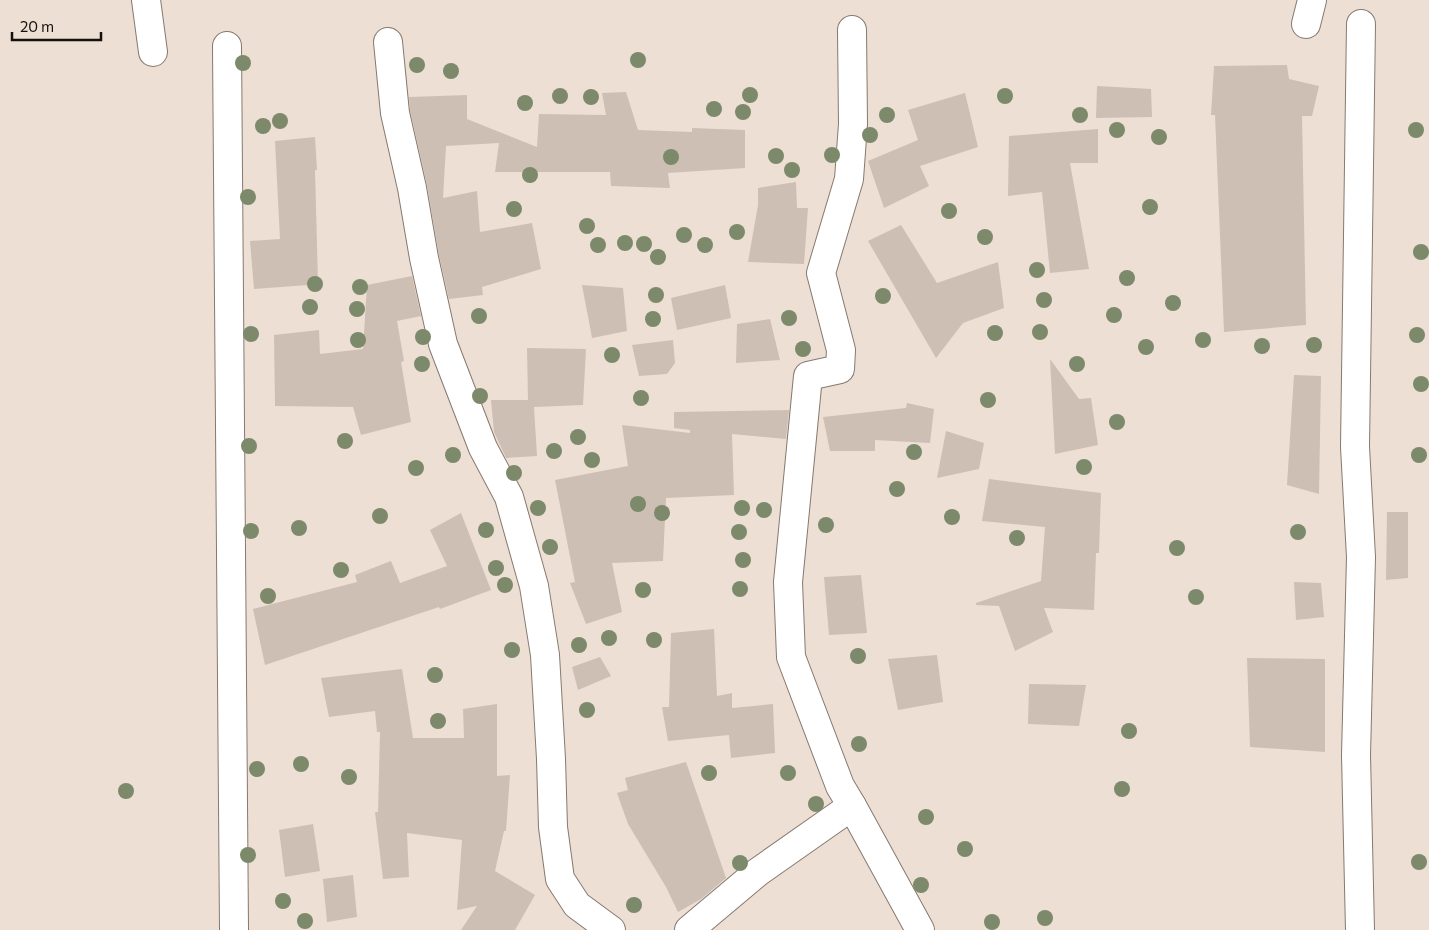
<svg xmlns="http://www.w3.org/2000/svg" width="1429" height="930" font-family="Commissioner,sans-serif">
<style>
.building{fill:#cdbfb4}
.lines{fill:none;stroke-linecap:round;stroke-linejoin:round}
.minor-casing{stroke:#86796f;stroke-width:30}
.minor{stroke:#fff;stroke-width:28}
.tree{fill:#7c896a}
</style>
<rect width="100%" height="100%" fill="#eddfd4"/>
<g class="building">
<path d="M1287,65L1289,79L1319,86L1312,116H1302L1306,325L1224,332L1215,115H1211L1214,66Z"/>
<path d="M1097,86L1151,89L1152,117L1096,118Z"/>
<path d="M626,92L638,130L692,132V128L745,130V168L668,173L670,188L611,186L610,172H495L499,143L446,146L443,198L477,191L480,232L532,223L541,269L482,287L483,295L449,299L439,255L427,185L410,110L409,97L467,95V119L537,147L539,114L606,115L602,93Z"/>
<path d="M965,93L978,147L920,166L929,186L884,208L868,161L918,140L908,110Z"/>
<path d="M1098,129V163H1070L1089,269L1050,273L1042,192L1008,196L1009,136Z"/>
<path d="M315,137L317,170H315L318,282L308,285L254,289L250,241L280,239L275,141Z"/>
<path d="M796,182L797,208H808L804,264L748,262L758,205V188Z"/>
<path d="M901,225L937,283L998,262L1004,308L963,323L936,358L868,241Z"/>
<path d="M412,276L421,316L397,321L404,361L401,362L411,422L361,435L353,407L275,406L274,335L319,330L320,354L363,349L367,285Z"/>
<path d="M582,285L623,288L627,331L592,338Z"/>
<path d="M725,285L731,318L677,330L671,298Z"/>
<path d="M770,319L780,360L736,363L737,324Z"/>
<path d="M673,340L675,363L667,374L639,376L632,345Z"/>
<path d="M527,348L586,349L583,405L534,407L537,456L506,458L494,432L491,400H528Z"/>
<path d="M1050,359L1079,399L1091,398L1098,445L1055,454Z"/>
<path d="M1294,375L1321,376L1319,494L1287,485Z"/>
<path d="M907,403L934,409L930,443L875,440V451H830L823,417L906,408Z"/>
<path d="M789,410L786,439L732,434L734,495L666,498L663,561L612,563L622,612L586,624L570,583L575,582L555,480L628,466L622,425L690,433V430L674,428V412Z"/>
<path d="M946,431L984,443L979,469L937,478Z"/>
<path d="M989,479L1101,493L1099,553H1096L1094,610L1044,608L1053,632L1015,651L999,606L976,605V603L1041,581L1045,527L982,521Z"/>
<path d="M1387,512H1408V578L1386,580Z"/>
<path d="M461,513L491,590L440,609L439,607L265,665L253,609L357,582L355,575L391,561L400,583L447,566L430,530Z"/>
<path d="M861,575L867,633L829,635L824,577Z"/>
<path d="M1294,582L1321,583L1324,617L1296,620Z"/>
<path d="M714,629L717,696L732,693V708L773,704L775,753L731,758L729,735L668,741L662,707H669L671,633Z"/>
<path d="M937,655L943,702L898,710L888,659Z"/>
<path d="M600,657L611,676L578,690L572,667Z"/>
<path d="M1247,658L1325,659V752L1250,747Z"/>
<path d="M402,669L413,738H464L463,709L497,704V776L510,775L506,831H504L495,871L535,895L515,930H461L477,906L457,910L462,840L407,833L409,877L383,879L375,812H378L380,732H377L375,711L329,717L321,678Z"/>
<path d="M1029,684L1086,685L1079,726L1028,724Z"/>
<path d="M686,762L726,878L701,899L678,912L666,887L628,824L617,793L628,790L625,778Z"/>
<path d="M313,824L320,871L285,877L279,830Z"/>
<path d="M353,875L357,917L327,922L323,879Z"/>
</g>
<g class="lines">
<defs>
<g id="minor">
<path d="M146,0L153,52"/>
<path d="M1306,24L1312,0"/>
<path d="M852,30L853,124L849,179L821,273L841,350L840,369L808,376L788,582L791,657L840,786L852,806"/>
<path d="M388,42L395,113L412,188L424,258L443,344L483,448L509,497L534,586L545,655L551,759L553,827L560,879L577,905L611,930"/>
<path d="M227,46L234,930"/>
<path d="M689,930L758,872L852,806L920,930"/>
<path d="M1360,930L1356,755L1361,557L1355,447L1361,24"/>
</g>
</defs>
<use href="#minor" class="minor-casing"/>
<use href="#minor" class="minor"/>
</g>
<g class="tree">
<circle cx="638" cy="60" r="8"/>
<circle cx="243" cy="63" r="8"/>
<circle cx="417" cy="65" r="8"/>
<circle cx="451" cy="71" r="8"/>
<circle cx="750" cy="95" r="8"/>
<circle cx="560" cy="96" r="8"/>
<circle cx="1005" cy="96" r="8"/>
<circle cx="591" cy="97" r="8"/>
<circle cx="525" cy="103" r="8"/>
<circle cx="714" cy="109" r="8"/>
<circle cx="743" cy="112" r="8"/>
<circle cx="887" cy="115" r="8"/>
<circle cx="1080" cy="115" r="8"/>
<circle cx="280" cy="121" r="8"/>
<circle cx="263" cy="126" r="8"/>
<circle cx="1117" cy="130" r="8"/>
<circle cx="1416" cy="130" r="8"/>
<circle cx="870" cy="135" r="8"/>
<circle cx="1159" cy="137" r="8"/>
<circle cx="832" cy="155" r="8"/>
<circle cx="776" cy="156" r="8"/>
<circle cx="671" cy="157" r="8"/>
<circle cx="792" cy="170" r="8"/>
<circle cx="530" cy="175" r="8"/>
<circle cx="248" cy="197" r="8"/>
<circle cx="1150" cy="207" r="8"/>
<circle cx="514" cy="209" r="8"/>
<circle cx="949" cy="211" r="8"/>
<circle cx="587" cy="226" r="8"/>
<circle cx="737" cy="232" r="8"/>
<circle cx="684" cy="235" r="8"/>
<circle cx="985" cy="237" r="8"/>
<circle cx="625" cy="243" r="8"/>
<circle cx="644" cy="244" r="8"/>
<circle cx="598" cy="245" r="8"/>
<circle cx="705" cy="245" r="8"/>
<circle cx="1421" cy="252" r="8"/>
<circle cx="658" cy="257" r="8"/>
<circle cx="1037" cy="270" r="8"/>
<circle cx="1127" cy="278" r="8"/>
<circle cx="315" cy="284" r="8"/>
<circle cx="360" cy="287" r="8"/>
<circle cx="656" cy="295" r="8"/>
<circle cx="883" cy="296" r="8"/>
<circle cx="1044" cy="300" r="8"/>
<circle cx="1173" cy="303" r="8"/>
<circle cx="310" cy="307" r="8"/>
<circle cx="357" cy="309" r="8"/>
<circle cx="1114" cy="315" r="8"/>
<circle cx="479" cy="316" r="8"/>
<circle cx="789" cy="318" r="8"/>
<circle cx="653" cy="319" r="8"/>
<circle cx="1040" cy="332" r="8"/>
<circle cx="995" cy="333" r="8"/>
<circle cx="251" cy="334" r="8"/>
<circle cx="1417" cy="335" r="8"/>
<circle cx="423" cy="337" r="8"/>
<circle cx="358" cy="340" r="8"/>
<circle cx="1203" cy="340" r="8"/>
<circle cx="1314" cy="345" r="8"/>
<circle cx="1262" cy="346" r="8"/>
<circle cx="1146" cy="347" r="8"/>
<circle cx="803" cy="349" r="8"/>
<circle cx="612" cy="355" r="8"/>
<circle cx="422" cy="364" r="8"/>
<circle cx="1077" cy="364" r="8"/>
<circle cx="1421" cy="384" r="8"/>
<circle cx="480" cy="396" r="8"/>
<circle cx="641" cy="398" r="8"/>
<circle cx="988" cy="400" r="8"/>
<circle cx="1117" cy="422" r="8"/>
<circle cx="578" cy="437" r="8"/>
<circle cx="345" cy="441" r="8"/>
<circle cx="249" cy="446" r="8"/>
<circle cx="554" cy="451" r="8"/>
<circle cx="914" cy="452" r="8"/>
<circle cx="453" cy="455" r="8"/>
<circle cx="1419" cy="455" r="8"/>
<circle cx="592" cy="460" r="8"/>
<circle cx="1084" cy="467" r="8"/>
<circle cx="416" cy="468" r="8"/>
<circle cx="514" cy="473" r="8"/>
<circle cx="897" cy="489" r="8"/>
<circle cx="638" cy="504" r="8"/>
<circle cx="538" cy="508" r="8"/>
<circle cx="742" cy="508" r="8"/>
<circle cx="764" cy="510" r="8"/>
<circle cx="662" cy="513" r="8"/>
<circle cx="380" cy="516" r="8"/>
<circle cx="952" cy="517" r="8"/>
<circle cx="826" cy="525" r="8"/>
<circle cx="299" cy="528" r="8"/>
<circle cx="486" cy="530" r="8"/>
<circle cx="251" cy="531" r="8"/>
<circle cx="739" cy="532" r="8"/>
<circle cx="1298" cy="532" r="8"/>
<circle cx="1017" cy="538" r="8"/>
<circle cx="550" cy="547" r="8"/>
<circle cx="1177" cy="548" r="8"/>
<circle cx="743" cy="560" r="8"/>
<circle cx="496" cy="568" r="8"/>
<circle cx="341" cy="570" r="8"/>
<circle cx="505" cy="585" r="8"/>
<circle cx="740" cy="589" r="8"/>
<circle cx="643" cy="590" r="8"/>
<circle cx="268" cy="596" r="8"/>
<circle cx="1196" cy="597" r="8"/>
<circle cx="609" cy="638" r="8"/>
<circle cx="654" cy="640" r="8"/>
<circle cx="579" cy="645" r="8"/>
<circle cx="512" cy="650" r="8"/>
<circle cx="858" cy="656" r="8"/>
<circle cx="435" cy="675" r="8"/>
<circle cx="587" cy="710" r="8"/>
<circle cx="438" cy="721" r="8"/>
<circle cx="1129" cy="731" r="8"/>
<circle cx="859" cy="744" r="8"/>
<circle cx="301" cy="764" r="8"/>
<circle cx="257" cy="769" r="8"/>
<circle cx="709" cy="773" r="8"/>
<circle cx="788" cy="773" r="8"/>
<circle cx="349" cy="777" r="8"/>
<circle cx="1122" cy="789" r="8"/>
<circle cx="126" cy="791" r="8"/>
<circle cx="816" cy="804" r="8"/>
<circle cx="926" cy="817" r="8"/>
<circle cx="965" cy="849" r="8"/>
<circle cx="248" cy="855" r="8"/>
<circle cx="1419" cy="862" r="8"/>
<circle cx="740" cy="863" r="8"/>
<circle cx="921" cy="885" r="8"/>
<circle cx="283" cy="901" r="8"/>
<circle cx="634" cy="905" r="8"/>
<circle cx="1045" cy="918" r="8"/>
<circle cx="305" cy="921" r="8"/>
<circle cx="992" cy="922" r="8"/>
</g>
<path d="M12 32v8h89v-8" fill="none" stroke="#14100c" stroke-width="2.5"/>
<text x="20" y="32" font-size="15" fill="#14100c" stroke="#eddfd4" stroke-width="4" paint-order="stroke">20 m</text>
</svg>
